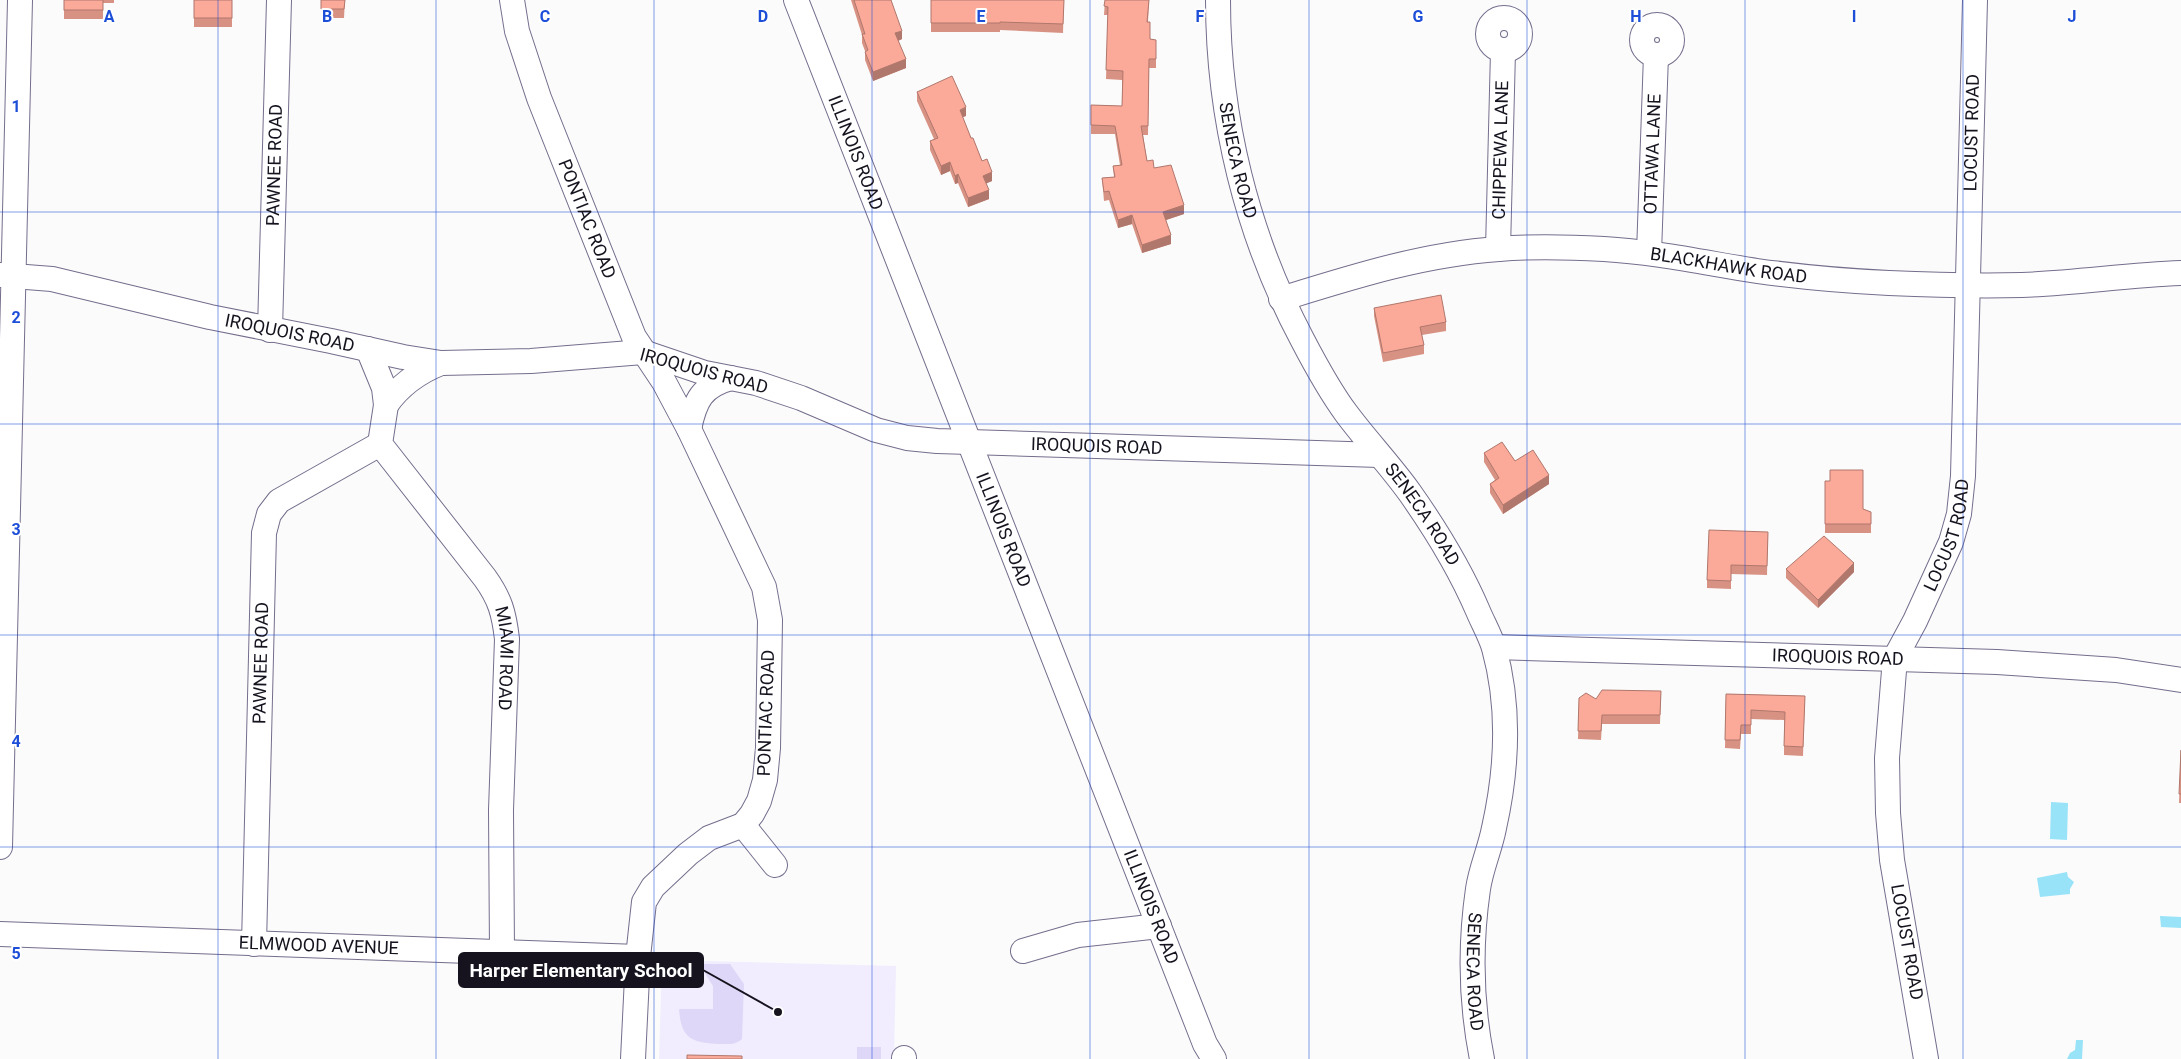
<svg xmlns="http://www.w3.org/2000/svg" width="2181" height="1059" font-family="Roboto,sans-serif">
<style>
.built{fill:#f1edfe}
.green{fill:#ded7f7}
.water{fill:#98e3f8}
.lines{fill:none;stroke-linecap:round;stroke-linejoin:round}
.minor-casing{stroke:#756d8c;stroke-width:26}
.minor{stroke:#fff;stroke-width:24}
.wall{fill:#d89284}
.shaded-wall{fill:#b0776c}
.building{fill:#fbaa9a;stroke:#b0776c}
.grid{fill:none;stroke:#1d4ed8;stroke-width:1;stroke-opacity:0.55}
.labels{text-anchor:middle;stroke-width:4;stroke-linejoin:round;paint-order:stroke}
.street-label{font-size:18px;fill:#16131f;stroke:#fff}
.grid-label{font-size:16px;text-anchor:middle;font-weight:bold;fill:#1d4ed8;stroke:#fff;stroke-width:4;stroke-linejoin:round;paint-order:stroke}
.leader{fill:none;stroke:#16131f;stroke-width:2}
.callout-dot{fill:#16131f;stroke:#fff;stroke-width:2}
.callout{fill:#16131f;stroke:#16131f;stroke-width:2}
.callout-label{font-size:19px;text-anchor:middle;font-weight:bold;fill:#fff}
</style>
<rect width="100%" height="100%" fill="#fbfbfb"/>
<path class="built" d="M662,960L896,966L894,1059H659Z"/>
<g class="green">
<path d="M703,964H730L744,984L742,1039C735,1045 730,1044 720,1044C692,1043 681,1039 679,1009H713V986L703,970Z"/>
<rect x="857" y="1047" width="24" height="12"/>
</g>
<g class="water">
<path d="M2051,802L2068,803L2067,840L2050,839Z"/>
<path d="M2067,872L2068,877L2074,882L2070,889V894L2040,897L2037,878Z"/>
<path d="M2160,916L2181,917V928L2161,927Z"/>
<path d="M2076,1040H2083L2082,1059H2067L2070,1053L2075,1050Z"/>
</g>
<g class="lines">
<defs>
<g id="minor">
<path id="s1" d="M512,0L517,31L539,98L634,337L664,382L689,429L764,587L770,620L768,748L765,780L759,801L752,814L743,825L709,838L688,854L653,887L644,902L638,957L633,1059"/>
<path id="s2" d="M796,0L1205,1044L1214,1059"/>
<path id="s3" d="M1218,0C1218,118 1247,235 1302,339C1315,364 1329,390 1346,413C1366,440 1390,465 1410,493C1436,530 1460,569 1478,611C1483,623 1490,635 1494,648C1510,706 1507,770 1494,828C1490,849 1481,868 1478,889C1470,944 1471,1004 1482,1059"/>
<circle cx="1504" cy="34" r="16"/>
<circle cx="1657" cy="40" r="15"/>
<path id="s4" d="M1498,249L1503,51"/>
<path id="s5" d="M1649,253L1656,55"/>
<path id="s6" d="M0,275L52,279L210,317L331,341L403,357L441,363L531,361L643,352L705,373L756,383L801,398L876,430L907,438L937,441L1379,455"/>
<path id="s7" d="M1281,299C1352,277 1424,254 1499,249C1533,246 1569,247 1604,249C1656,252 1706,263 1757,271C1801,277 1845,281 1889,283C1933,285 1978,286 2022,285C2075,283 2128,275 2181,273"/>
<path id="s8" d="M270,330L279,0"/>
<path id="s9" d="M368,349L384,388L386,405L380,444L485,578C500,599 504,613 507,639L501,810L502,953"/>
<path d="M386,405C400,385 418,372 441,363"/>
<path d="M689,429C695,400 702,386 731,378"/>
<path id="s10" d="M1494,647L1997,662L2116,670L2181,680"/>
<path d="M743,825L775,865"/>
<path d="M0,847L20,0"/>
<path id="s11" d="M0,934L638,957"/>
<path id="s12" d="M254,944L264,533L269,514L279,501L380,444"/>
<path d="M1023,951L1078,935L1159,926"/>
<path d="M904,1059V1058"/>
<path id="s13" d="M1926,1059L1892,860L1888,813L1887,758L1895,658L1915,621L1951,542L1959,514L1963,476L1975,0"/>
</g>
</defs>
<use href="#minor" class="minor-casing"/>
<use href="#minor" class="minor"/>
</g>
<g class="wall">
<path d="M64,0H114V3H103V19H64Z"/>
<rect x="194" y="0" width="38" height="27"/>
<path d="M321,0H345L344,18H321Z"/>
<path d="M851,0H891L902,39L898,41L906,68L873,81L865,60V51L862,43V35Z"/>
<path d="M931,0H1064L1063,33L1000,30V32H931Z"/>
<path d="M1105,0H1149L1148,22L1150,39L1156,40V68H1149L1148,135H1143L1147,161L1154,168L1184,214L1166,220L1171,244L1142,253L1132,224L1118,228L1109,200L1104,201L1102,178L1114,177L1113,166L1120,165L1115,134H1091V105L1122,106V80L1106,79L1108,15H1104Z"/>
<path d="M917,92L966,116L962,117L971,138L992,181L986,183L989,199L968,207L958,183L955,184L950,171L941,175L930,150V141L934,139L917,101Z"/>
<path d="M1374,308L1446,322V331L1422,335L1424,345V354L1383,362L1374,316Z"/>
<path d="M1484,453L1515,461L1549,484L1503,514L1490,493V484L1495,480L1484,462Z"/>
<path d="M1825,481H1830L1863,509L1871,512V533H1825Z"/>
<path d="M1768,532L1767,575L1731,574V589L1707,588V580Z"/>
<path d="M1786,569L1854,572L1818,608L1786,578Z"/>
<path d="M1661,691L1660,724H1602L1601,740L1578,739L1579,698L1596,699Z"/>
<path d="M1726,694L1805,696L1803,756L1784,755V720L1751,719V734H1741L1740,749L1725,748Z"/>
<path d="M2181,750V803H2179Z"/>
</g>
<g class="shaded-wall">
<path d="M902,31V39L895,42V33Z"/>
<path d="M906,59V68L873,81V72Z"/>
<path d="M966,107V116L960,118V110Z"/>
<path d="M950,162V171L941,175V166Z"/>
<path d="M992,172V181L983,185V176Z"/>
<path d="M958,174V183L955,184V176Z"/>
<path d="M989,190V199L968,207V198Z"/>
<path d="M1184,205V214L1163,221V212Z"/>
<path d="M1132,215V224L1118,228V220Z"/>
<path d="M1171,235V244L1142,253V245Z"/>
<path d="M1549,475V484L1503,514V505Z"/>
<path d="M1854,563V572L1818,608V600Z"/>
</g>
<g class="building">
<rect x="64" y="0" width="39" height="10"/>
<rect x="194" y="0" width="38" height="18"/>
<path d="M321,0H345L344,9H321Z"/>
<path d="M854,0H891L902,31L895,33L906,59L873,72L865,52L868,50L862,34H865Z"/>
<path d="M931,0H1064L1063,24L1000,22V23H931Z"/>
<path d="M1105,0H1149L1147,22H1150V39L1156,40V59H1149L1148,126H1141L1147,161L1153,160L1154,168L1171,165L1184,205L1163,212L1171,235L1142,245L1132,215L1118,220L1109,191L1104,192L1102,178L1115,177L1113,166L1122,165L1115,126L1091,125V105L1122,106L1123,71L1106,70L1108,7L1104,6Z"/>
<path d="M952,76L966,107L960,110L971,138H973L982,161L987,159L992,172L983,176L989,190L968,198L958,174L955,176L950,162L941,166L930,141L938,138L917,92Z"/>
<path d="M1441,295L1446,322L1420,327L1424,345L1383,353L1374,308Z"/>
<path d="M1502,442L1515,461L1533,450L1549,475L1503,505L1490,484L1499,478L1484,453Z"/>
<path d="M1830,470H1863V509L1871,512V524H1825V481H1830Z"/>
<path d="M1709,530L1768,532L1767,566L1731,565V581L1707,580Z"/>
<path d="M1824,536L1854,563L1818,600L1786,569Z"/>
<path d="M1602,690L1661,691L1660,715H1602L1601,731H1578L1579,698L1586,693L1596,699Z"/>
<path d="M1726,694L1805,696L1803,747L1784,746L1785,712L1751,710V725H1741L1740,740H1725Z"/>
<path d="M2181,750V794H2179Z"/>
<path d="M687,1055L742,1056V1059H687Z"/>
</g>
<path class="grid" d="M218,0V1059M436,0V1059M654,0V1059M872,0V1059M1090,0V1059M1309,0V1059M1527,0V1059M1745,0V1059M1963,0V1059M0,212H2181M0,424H2181M0,635H2181M0,847H2181"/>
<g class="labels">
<g class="street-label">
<text dy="6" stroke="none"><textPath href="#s13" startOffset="944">LOCUST ROAD</textPath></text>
<text dy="6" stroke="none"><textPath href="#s4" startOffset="99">CHIPPEWA LANE</textPath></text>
<text dy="6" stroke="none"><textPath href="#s2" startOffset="164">ILLINOIS ROAD</textPath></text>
<text dy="6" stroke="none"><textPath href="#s5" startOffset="99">OTTAWA LANE</textPath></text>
<text dy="6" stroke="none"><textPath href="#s3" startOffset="162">SENECA ROAD</textPath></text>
<text dy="6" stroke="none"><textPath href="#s8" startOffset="165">PAWNEE ROAD</textPath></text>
<text dy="6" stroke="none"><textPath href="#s1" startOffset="232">PONTIAC ROAD</textPath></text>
<text dy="6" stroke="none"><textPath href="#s7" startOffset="455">BLACKHAWK ROAD</textPath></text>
<text dy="6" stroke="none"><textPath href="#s6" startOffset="296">IROQUOIS ROAD</textPath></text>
<text transform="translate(704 371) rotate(15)" y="6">IROQUOIS ROAD</text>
<text dy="6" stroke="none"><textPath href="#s6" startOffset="1121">IROQUOIS ROAD</textPath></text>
<text dy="6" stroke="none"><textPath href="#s3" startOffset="566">SENECA ROAD</textPath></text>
<text dy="6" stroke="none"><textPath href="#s2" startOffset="569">ILLINOIS ROAD</textPath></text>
<text dy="6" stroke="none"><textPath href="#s13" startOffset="539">LOCUST ROAD</textPath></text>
<text dy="6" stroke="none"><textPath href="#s10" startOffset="344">IROQUOIS ROAD</textPath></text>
<text dy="6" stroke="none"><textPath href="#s9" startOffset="354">MIAMI ROAD</textPath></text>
<text dy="6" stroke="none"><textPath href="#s12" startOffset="281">PAWNEE ROAD</textPath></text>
<text transform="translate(766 713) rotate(-88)" y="6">PONTIAC ROAD</text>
<text dy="6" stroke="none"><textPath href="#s2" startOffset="974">ILLINOIS ROAD</textPath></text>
<text transform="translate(1907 942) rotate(80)" y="6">LOCUST ROAD</text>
<text dy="6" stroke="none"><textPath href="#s11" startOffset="319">ELMWOOD AVENUE</textPath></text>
<text dy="6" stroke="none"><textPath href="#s3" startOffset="1046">SENECA ROAD</textPath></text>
</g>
</g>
<g class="grid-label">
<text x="109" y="22">A</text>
<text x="327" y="22">B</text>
<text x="545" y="22">C</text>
<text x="763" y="22">D</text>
<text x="981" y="22">E</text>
<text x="1200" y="22">F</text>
<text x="1418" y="22">G</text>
<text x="1636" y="22">H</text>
<text x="1854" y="22">I</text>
<text x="2072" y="22">J</text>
<text x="16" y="112">1</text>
<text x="16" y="323">2</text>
<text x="16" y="535">3</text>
<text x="16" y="747">4</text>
<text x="16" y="959">5</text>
</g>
<path class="leader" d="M778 1012L703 970"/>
<circle class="callout-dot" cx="778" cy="1012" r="5"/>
<rect class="callout" x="459" y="953" width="244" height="34" rx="5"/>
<g class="callout-label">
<text x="581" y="977">Harper Elementary School</text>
</g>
</svg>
